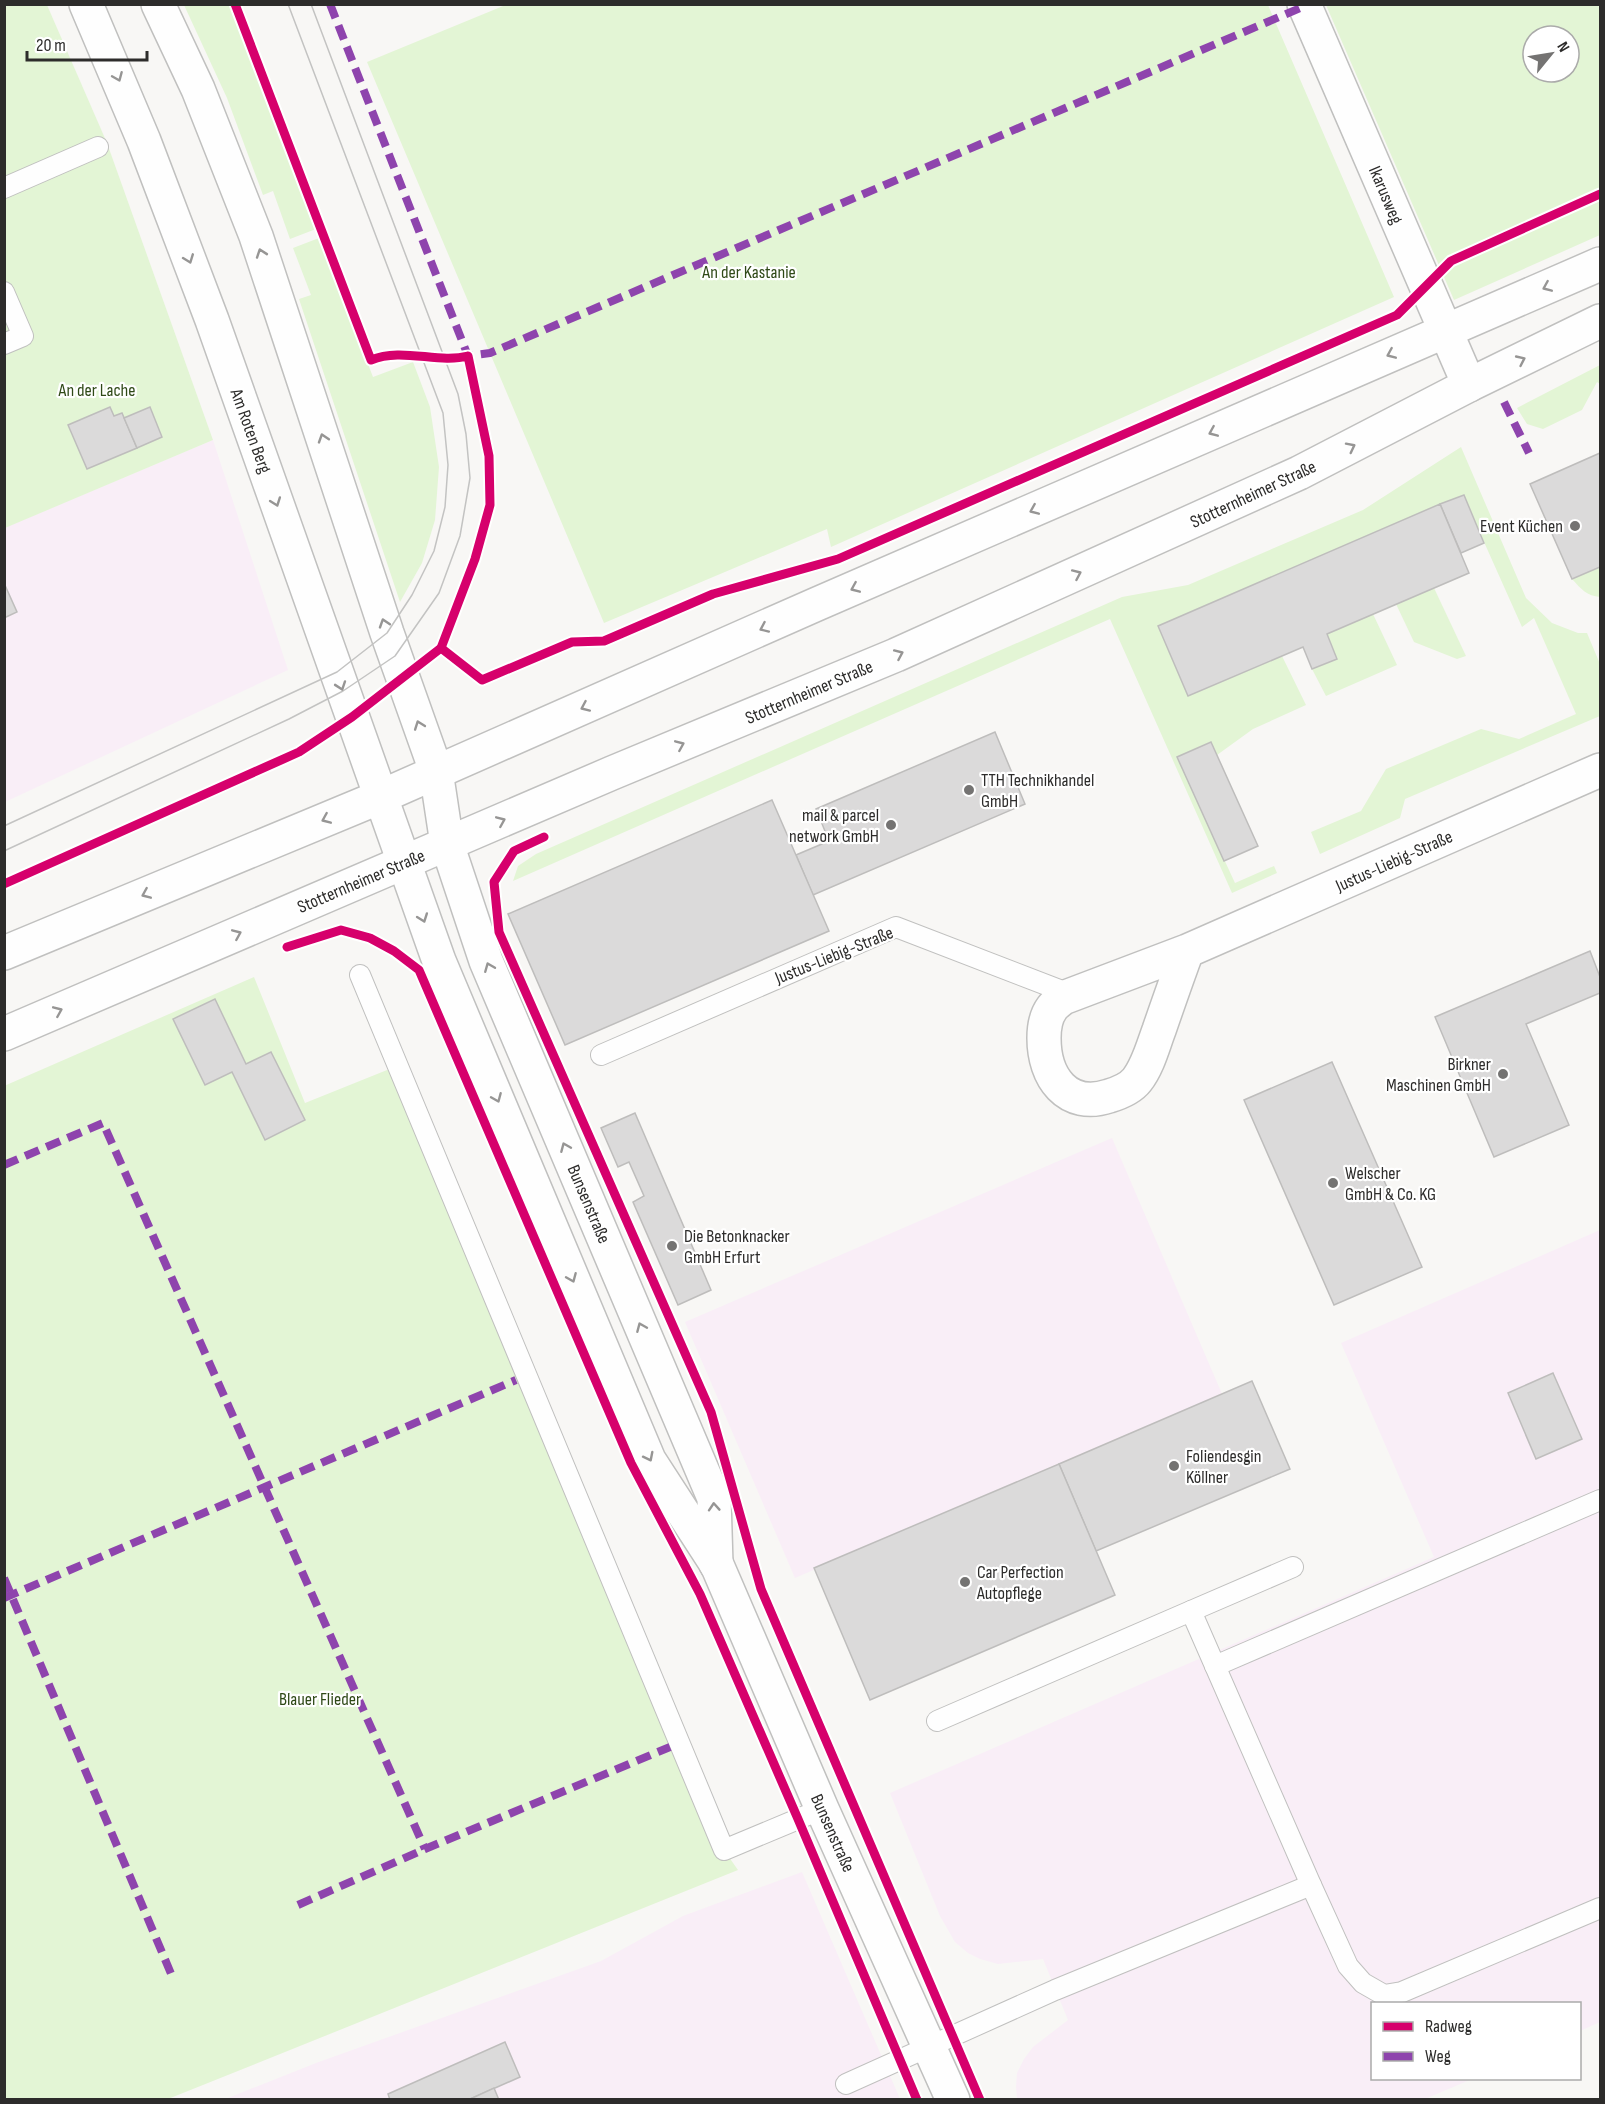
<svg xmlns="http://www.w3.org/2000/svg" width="1605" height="2104" font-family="'Sofia Sans Condensed',sans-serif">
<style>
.industrial{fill:#f9eef7}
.green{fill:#e3f5d5;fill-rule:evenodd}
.building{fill:#dbdada;stroke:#bebdbc;stroke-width:1.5}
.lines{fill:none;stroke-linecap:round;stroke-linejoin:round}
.service-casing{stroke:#c0c0bf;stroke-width:22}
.minor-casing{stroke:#c0c0bf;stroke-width:36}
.secondary-casing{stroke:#c0c0bf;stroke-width:36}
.service{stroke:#fefefe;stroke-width:20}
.minor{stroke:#fefefe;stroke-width:33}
.secondary{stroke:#fefefe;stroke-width:33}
.tram{stroke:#c3c3c2;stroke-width:1.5}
.quiet{stroke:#8e44ad;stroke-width:8;stroke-dasharray:15 8;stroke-linecap:butt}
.cycleway-casing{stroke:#fff;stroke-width:13}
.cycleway{stroke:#d6006c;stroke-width:9}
.oneway{stroke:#969594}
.poi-dot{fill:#747372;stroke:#fff;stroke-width:2}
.labels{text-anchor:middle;stroke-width:4.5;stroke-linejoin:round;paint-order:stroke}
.street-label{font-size:18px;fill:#2d2c2b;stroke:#fff}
.park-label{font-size:18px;fill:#2f4917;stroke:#fff}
.poi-label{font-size:18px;fill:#2d2c2b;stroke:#fff;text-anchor:start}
</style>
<rect width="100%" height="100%" fill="#f8f7f5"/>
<g class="industrial">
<path d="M213,440L288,670L5,802L4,528Z"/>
<path d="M1112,1138L1222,1394L795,1578L685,1322Z"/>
<path d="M1600,1230V2022L1580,2031V2004H1372V2078L1472,2079L1425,2099H1017L1016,2087L1017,2073L1024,2059L1033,2047L1068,2020L1043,1959L998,1964L980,1959L968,1953L955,1942L940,1916L890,1793L1434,1557L1341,1343Z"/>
<path d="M802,1872L900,2099L223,2100L316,2063L601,1961L683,1916Z"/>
</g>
<g class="green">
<path d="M508,4L1268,5L1394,297L831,547L827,529L604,623L367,62Z"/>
<path d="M5,5H47L107,143L213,440L5,528Z"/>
<path d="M184,5H231L316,229L290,239L273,191L263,195L227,98Z"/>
<path d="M1326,5H1600V235L1454,300ZM1533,36H1569V72H1533Z"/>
<path d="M319,238L373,377L413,362L430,407L439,467L435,520L422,563L400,602L299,299L311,295L293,248Z"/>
<path d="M1600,365V384L1597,382L1582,410L1543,429L1527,424L1517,408Z"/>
<path d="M1461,447L1526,598L1552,623L1578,633H1587L1600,664V716L1405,799L1400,818L1320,854L1311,832L1361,811L1386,769L1481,729L1519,739L1576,714L1534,618L1522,627L1463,495L1158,626L1188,696L1282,656L1306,705L1253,729L1217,755L1210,742L1177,757L1235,883L1274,866L1277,873L1232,893L1110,619L513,881L518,866L536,854L1122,597L1188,585L1363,510Z"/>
<path d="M1600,567V597C1587,596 1581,589 1572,579Z"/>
<path d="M1434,588L1466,656L1457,659L1414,642L1396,604Z"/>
<path d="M1373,614L1397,665L1326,696L1312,669L1337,659L1327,634Z"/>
<path d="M254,977L305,1103L397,1066L724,1850L738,1870L168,2099H5L4,1086Z"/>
</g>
<g class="building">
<path d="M110,407L114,416L122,413L137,448L87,469L68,425Z"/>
<path d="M150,407L162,437L137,448L124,418Z"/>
<path d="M1600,453V567L1572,579L1530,484Z"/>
<path d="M1464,495L1484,543L1461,553L1440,504Z"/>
<path d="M1440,504L1469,573L1327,634L1337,659L1312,669L1303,647L1188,696L1158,626Z"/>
<path d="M4,583L17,612L4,618Z"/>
<path d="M995,732L1025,804L813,895L796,855L829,841L816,809Z"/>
<path d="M1211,742L1258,846L1224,861L1177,757Z"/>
<path d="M772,800L829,931L565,1045L508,914Z"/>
<path d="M1590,951L1600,977V993L1526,1024L1569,1125L1494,1157L1435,1017Z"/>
<path d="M215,999L246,1064L271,1052L305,1120L265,1140L232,1072L205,1085L173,1019Z"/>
<path d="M1332,1062L1422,1267L1334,1305L1244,1100Z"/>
<path d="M635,1113L711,1290L678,1305L633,1202L644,1196L629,1162L618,1167L601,1128Z"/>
<path d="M1553,1373L1582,1439L1536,1459L1508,1393Z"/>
<path d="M1252,1381L1290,1469L1096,1551L1059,1464Z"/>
<path d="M1059,1464L1115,1595L870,1700L814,1568Z"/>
<path d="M505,2042L520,2077L468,2100H390L388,2094Z"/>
<path d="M494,2088L499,2100H468Z"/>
</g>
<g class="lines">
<defs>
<g id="service">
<path d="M4,188L98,147"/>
<path d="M4,292L23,336L4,344"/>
<path d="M360,975L724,1850L822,1809"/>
<path d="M601,1055L896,927L1070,994"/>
<path d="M1191,1611L1293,1567"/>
<path d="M1215,1666L1600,1500"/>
<path d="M937,1721L1191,1611L1311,1885L1348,1966L1363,1983L1384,1995L1402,1992L1600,1908"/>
<path d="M846,2084L1055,1990L1311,1885"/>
</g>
<g id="minor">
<path d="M1304,4L1469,385"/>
<path d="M1187,951C1177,978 1168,1004 1159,1030C1153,1046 1148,1066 1137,1080C1130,1089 1119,1093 1109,1096C1067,1110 1044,1077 1044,1038C1044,1028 1046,1016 1052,1008C1055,1004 1059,1001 1063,998L1187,951L1600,770"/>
</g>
<g id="secondary">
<path d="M86,4L144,141L212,320L439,961L649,1460L717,1565L822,1809L953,2100"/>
<path d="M158,4L198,89L256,236L387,633L436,771L447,844L486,961L714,1498L716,1564"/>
<path d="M4,953L380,797L817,604L1600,264"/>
<path d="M4,1034L612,773L896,655L1299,473L1469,385L1600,321"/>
</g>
</defs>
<use href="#service" class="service-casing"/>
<use href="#minor" class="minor-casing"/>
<use href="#secondary" class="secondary-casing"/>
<use href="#service" class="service"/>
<use href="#minor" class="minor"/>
<use href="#secondary" class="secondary"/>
<g class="tram">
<path d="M4,826L337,672L387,633L412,595L434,551L445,507L448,465L443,413L288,4"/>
<path d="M4,851L289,719L343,691L395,656L439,593L460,536L470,478L466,434L458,394L311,4"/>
</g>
<g class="quiet">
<path d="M330,4L468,356L490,353L1305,6"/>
<path d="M1504,402L1529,453"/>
<path d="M4,1165L103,1123L425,1849"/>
<path d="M4,1578L172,1976"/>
<path d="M4,1598L516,1380"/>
<path d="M298,1905L425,1849L670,1747"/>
</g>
<defs>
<g id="cycleway">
<path d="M441,648L482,680L572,642L604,641L713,594L838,559L1397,315L1451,261L1600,194"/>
<path d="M544,837L514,851L494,882L499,932L711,1412L761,1589L980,2100"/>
<path d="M4,884L299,752L352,717L441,648L475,559L490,505L489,456L468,356C438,364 402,347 371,360L235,4"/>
<path d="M287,947L341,930L370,938L394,951L419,970L631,1463L700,1594L798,1819L917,2100"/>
</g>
</defs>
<use href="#cycleway" class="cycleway-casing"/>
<use href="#cycleway" class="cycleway"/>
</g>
<defs><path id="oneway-chevron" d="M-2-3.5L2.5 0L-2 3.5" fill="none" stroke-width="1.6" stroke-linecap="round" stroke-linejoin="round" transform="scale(1.5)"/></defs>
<g class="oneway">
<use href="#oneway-chevron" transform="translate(118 77) rotate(67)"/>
<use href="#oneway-chevron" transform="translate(261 253) rotate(-109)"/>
<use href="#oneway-chevron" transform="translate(189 259) rotate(69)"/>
<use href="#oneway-chevron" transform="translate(1547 287) rotate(157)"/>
<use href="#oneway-chevron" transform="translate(1391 354) rotate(157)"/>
<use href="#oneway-chevron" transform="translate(1521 360) rotate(-25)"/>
<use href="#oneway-chevron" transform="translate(1213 432) rotate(157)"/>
<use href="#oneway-chevron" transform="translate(323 438) rotate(-108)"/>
<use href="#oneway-chevron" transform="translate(1351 447) rotate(-27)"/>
<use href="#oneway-chevron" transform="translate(276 502) rotate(70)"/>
<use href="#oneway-chevron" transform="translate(1034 510) rotate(157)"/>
<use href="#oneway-chevron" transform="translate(1077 574) rotate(-24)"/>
<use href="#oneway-chevron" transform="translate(855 588) rotate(157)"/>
<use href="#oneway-chevron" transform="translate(384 623) rotate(-108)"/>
<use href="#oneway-chevron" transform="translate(764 628) rotate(156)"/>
<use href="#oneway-chevron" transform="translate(899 654) rotate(-24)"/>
<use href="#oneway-chevron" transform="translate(341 686) rotate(71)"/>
<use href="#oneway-chevron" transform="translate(585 707) rotate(156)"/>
<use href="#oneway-chevron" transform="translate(419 725) rotate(-110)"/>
<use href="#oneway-chevron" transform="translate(680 745) rotate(-23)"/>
<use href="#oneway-chevron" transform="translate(326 819) rotate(157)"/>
<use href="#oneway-chevron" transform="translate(501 821) rotate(-23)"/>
<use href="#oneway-chevron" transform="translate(146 894) rotate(157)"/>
<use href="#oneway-chevron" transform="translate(423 918) rotate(70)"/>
<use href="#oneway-chevron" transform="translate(237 934) rotate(-23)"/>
<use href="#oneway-chevron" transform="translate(489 967) rotate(-112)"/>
<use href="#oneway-chevron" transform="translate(58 1011) rotate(-23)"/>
<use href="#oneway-chevron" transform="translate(497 1098) rotate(67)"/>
<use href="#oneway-chevron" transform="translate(565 1147) rotate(-113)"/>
<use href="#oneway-chevron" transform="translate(572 1278) rotate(67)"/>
<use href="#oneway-chevron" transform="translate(641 1327) rotate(-113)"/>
<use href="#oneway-chevron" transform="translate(649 1457) rotate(63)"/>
<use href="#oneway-chevron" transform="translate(714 1507) rotate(-94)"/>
</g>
<g class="poi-dot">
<circle cx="1575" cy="526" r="6"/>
<circle cx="969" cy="790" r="6"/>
<circle cx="891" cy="825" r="6"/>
<circle cx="1503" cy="1074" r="6"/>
<circle cx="1333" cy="1183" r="6"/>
<circle cx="672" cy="1246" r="6"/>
<circle cx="1174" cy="1466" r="6"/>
<circle cx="965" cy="1582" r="6"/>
</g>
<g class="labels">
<g class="street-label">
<text transform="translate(1386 195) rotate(67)" y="6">Ikarusweg</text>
<text transform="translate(251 431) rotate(70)" y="6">Am Roten Berg</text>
<text transform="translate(1253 494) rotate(-25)" y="6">Stotternheimer Straße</text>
<text transform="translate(809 692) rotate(-23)" y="6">Stotternheimer Straße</text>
<text transform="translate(1394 861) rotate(-24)" y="6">Justus-Liebig-Straße</text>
<text transform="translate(361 881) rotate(-23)" y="6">Stotternheimer Straße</text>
<text transform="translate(834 955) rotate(-22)" y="6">Justus-Liebig-Straße</text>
<text transform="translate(589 1204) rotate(67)" y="6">Bunsenstraße</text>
<text transform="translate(833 1833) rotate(66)" y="6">Bunsenstraße</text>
</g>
<g class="park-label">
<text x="749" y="278">An der Kastanie</text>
<text x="97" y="396">An der Lache</text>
<text x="320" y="1705">Blauer Flieder</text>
</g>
<g class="poi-label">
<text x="1563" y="532" text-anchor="end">Event Küchen</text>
<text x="981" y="786">TTH Technikhandel<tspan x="981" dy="21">GmbH</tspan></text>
<text x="879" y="821" text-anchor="end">mail &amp; parcel<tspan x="879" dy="21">network GmbH</tspan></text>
<text x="1491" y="1070" text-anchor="end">Birkner<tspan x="1491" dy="21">Maschinen GmbH</tspan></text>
<text x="1345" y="1179">Welscher<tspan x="1345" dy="21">GmbH &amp; Co. KG</tspan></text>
<text x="684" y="1242">Die Betonknacker<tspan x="684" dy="21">GmbH Erfurt</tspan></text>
<text x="1186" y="1462">Foliendesgin<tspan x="1186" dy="21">Köllner</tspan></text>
<text x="977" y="1578">Car Perfection<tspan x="977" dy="21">Autopflege</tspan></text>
</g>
</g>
<rect width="1605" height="2104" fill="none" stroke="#2d2c2b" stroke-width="12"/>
<rect x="1371" y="2002" width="210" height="78" fill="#ffffff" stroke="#ababaa" stroke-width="1.5"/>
<rect x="1383" y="2022" width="30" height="9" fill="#d6006c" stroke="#ababaa" stroke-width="1.5"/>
<text x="1425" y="2032" font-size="18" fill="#2d2c2b">Radweg</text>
<rect x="1383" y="2052" width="30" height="9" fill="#8e44ad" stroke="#ababaa" stroke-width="1.5"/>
<text x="1425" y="2062" font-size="18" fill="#2d2c2b">Weg</text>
<g transform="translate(1551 54) rotate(60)"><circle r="28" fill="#ffffff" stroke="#ababaa" stroke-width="1.5"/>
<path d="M0-4.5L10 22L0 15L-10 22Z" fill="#747372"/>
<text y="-9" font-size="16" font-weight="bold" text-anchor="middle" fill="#2d2c2b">N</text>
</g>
<path d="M27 51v9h120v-9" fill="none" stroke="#2d2c2b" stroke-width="3"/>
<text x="36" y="51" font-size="18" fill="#2d2c2b" stroke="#ffffff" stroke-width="4.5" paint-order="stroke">20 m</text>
</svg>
